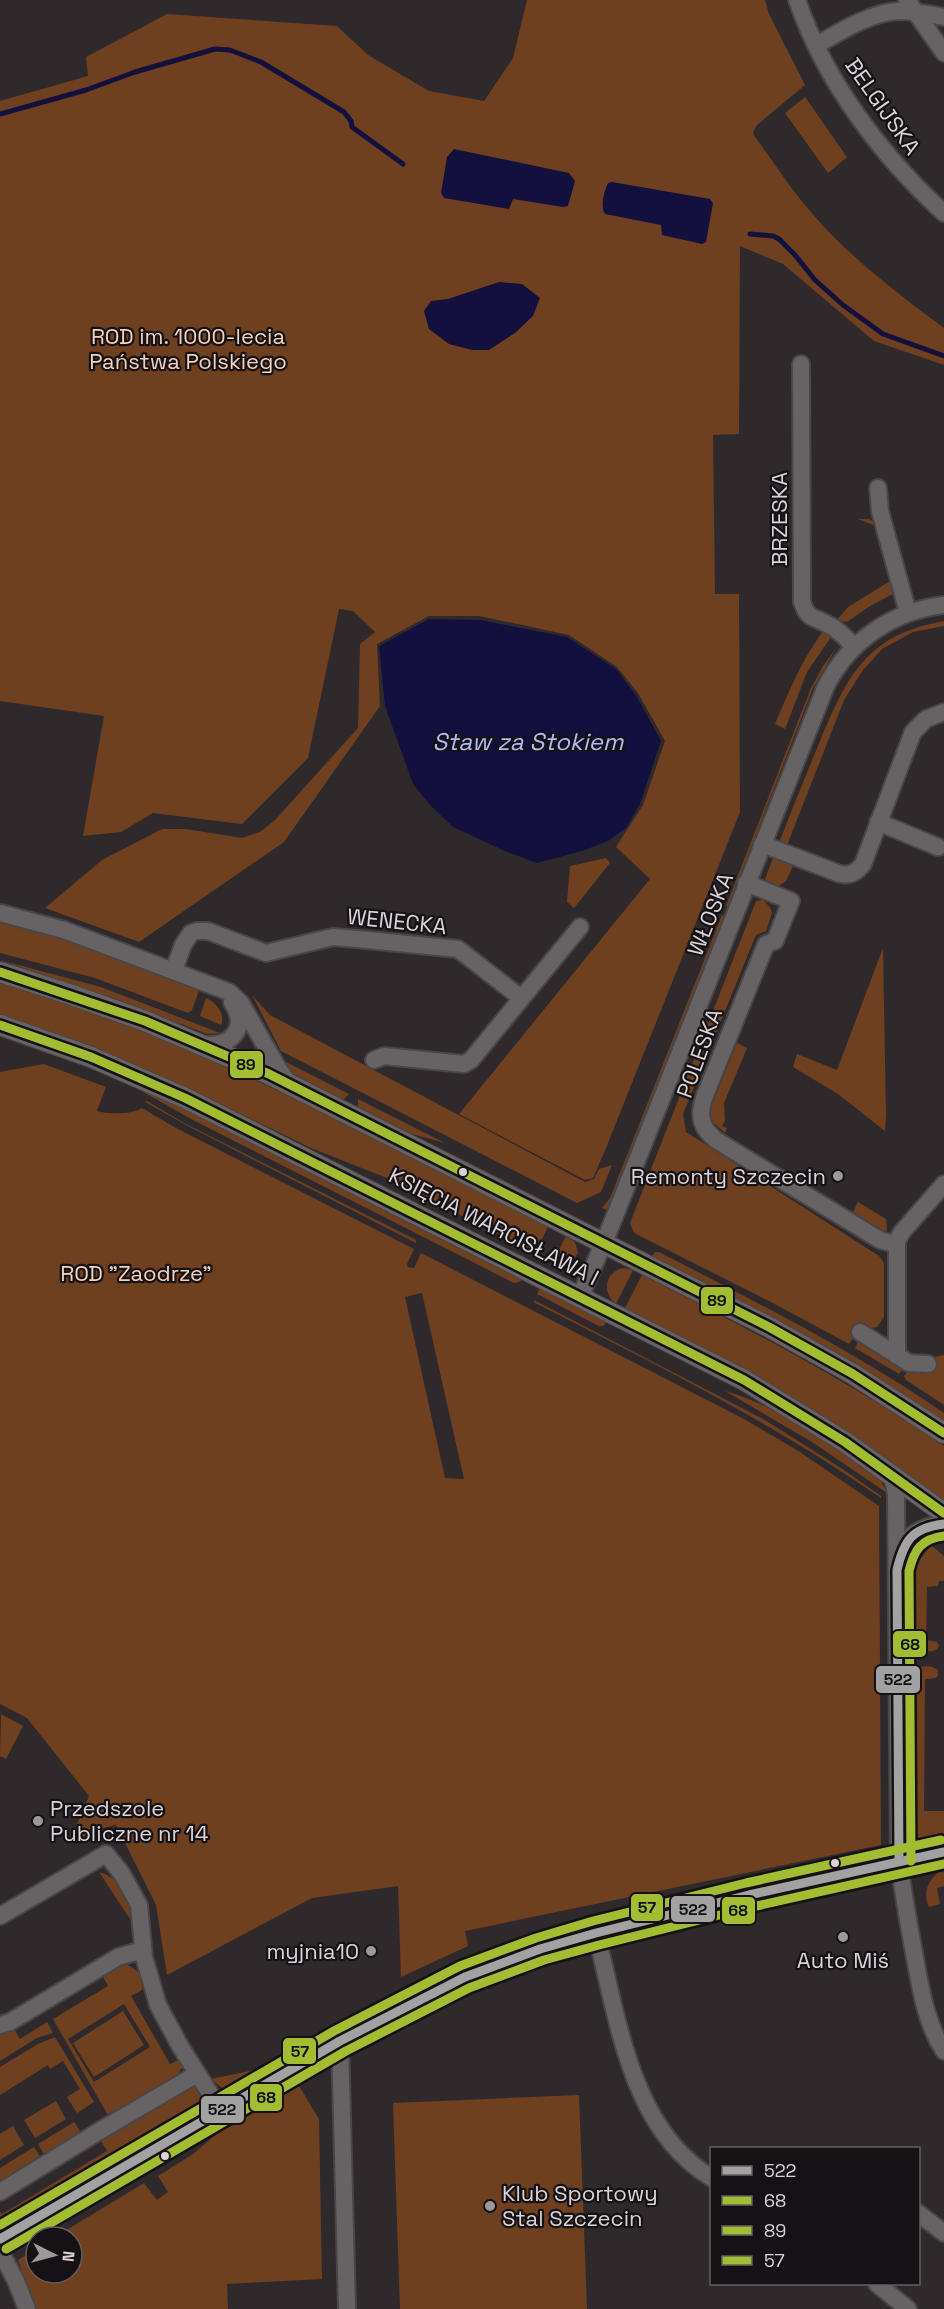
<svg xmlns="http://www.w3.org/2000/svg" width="944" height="2309" font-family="'Space Grotesk',sans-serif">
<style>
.green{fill:#6e401f;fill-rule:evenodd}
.water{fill:#13103d}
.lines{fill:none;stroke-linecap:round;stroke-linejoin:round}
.stream{stroke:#13103d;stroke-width:5}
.minor-casing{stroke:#4a4547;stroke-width:20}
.tertiary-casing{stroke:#4a4547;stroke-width:22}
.minor{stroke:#676365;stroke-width:16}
.tertiary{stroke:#676365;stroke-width:20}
.bus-1-casing{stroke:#161114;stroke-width:14}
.bus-2-casing{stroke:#161114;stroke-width:14}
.bus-3-casing{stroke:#161114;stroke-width:14}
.bus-4-casing{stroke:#161114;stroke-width:14}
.bus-1{stroke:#a2a2a2;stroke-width:9}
.bus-2{stroke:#a2bd31;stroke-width:9}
.bus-3{stroke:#a2bd31;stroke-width:9}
.bus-4{stroke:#a2bd31;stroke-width:9}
.bus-dot{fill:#dbd3d7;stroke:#161114;stroke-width:2}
.poi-dot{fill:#9f989b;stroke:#161114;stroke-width:2}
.labels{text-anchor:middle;stroke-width:4.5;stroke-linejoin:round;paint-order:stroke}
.street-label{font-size:22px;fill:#dbd3d7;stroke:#161114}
.park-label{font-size:22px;fill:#f4d2bd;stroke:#161114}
.poi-label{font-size:22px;fill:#dbd3d7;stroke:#161114;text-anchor:end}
.water-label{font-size:24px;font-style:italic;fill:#afbafd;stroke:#161114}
.line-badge{stroke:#161114;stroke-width:2}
.pale-badge-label{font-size:16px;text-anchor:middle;font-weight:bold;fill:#111}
</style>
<rect width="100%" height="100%" fill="#2f292c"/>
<g class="green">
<path d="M527,0H765L769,14L805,85L757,125L753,132L755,137C773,161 790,188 810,211C848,256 897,293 944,328V365L874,341L783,264L740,246L739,434L713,435L715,594H739L740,812L606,1148L593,1178L585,1180L459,1114L650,879L616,847L643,805L665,741L638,693L617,667L569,635L479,616H429L377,644L380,706L284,842L139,942L45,908L102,860L162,829H186L242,838L260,832L275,820L358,728L360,644L375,632L353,611L339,609L308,758L242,824L153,813L121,832L83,836L104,716L0,701V101L88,76L86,57L167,14L337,26L368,55L429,91L484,101L513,58Z"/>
<path d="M805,97L847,157L828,173L785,113Z"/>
<path d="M858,519H869L876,523L895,593L870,606L847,622L837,620L848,607L890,581L876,526Z"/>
<path d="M944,621V626L913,632L882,649L863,670L844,700L786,848L779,843C792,809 806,775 820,741C848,674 867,635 944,621Z"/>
<path d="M824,630L831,637L807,672L785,729L775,724C789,691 802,659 824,630Z"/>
<path d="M837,647L813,688L728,906H726L811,688L823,666Z"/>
<path d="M606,858L610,863L574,908L567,902L570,866Z"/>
<path d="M773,858H777L808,870L807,872L793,866L786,881L777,887L765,879Z"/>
<path d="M763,900L770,907L772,913L766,931L756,935L683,1114L686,1132L879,1256L884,1263V1317L877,1327L857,1332L849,1344L771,1302L636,1234L633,1231L630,1223L756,901Z"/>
<path d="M722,915L724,916L607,1210L602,1208L610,1198Z"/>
<path d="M0,921L52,935L200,988L192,1010L188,1013L95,978L0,953Z"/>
<path d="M883,948L886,1114L885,1131L838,1094L793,1067L797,1054L837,1070Z"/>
<path d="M0,960L101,987L220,1033L207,1034L118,1000Z"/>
<path d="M0,983C194,1038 369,1136 548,1227L535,1253L387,1178L311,1148L173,1081L82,1043L0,1014Z"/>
<path d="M252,995L270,1015L585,1182L594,1179L599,1169L612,1165L601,1192L577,1203L281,1051Z"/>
<path d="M206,998C216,1002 226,1015 221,1025L200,1016Z"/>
<path d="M737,1043L747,1048L724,1103L725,1121L722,1126L727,1128L725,1133L713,1122L710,1114L712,1105Z"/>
<path d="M280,1059L349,1094L343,1100L292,1073Z"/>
<path d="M44,1064L106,1087L97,1111C106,1114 132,1115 142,1108L176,1128L414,1249L407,1264L408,1267L414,1268L421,1253L744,1419L800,1452L879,1506L881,1845L465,1931L468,1946L401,1977L398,1886L312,1898L167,1975L156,1905L116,1825L103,1828L69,1843L89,1796L27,1718L0,1704V1072ZM422,1293L464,1479L445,1478L405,1297Z"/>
<path d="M131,1085L194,1113L522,1280L519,1282L514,1283L191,1119Z"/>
<path d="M358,1099L445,1143L412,1134L358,1107Z"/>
<path d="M147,1101L186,1124L416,1240V1243L186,1125L145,1102Z"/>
<path d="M858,1202L886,1219L887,1231L880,1230L853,1212Z"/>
<path d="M566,1236L575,1242L578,1253L570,1264L561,1265L553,1262Z"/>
<path d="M655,1252H659C756,1302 854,1351 944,1413V1421L830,1349L652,1256Z"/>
<path d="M624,1268L633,1270L616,1304C601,1293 605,1271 624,1268Z"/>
<path d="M642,1275C747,1328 847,1380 944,1446V1501L866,1444L783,1392L625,1308Z"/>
<path d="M540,1288L607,1322L603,1326H599L537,1294Z"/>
<path d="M534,1300L765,1420L844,1470L881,1496V1498C770,1421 655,1364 535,1303Z"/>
<path d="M860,1338L904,1367L899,1374L855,1348Z"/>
<path d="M944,1355V1405L906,1380L904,1376C914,1362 928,1358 944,1355Z"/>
<path d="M725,1391C779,1406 825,1442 872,1473L881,1481L887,1493L812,1442Z"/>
<path d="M931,1545L944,1556V1581H939L938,1586L927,1587L926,1640L937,1642L939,1646L936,1650C927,1653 919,1650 911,1645V1571Z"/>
<path d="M930,1666L938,1670V1675L936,1678L925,1679L924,1811H944V1838C931,1841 919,1845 913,1830L912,1671L919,1667Z"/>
<path d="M1,1714L23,1726L6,1759L0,1756Z"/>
<path d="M944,1868V1886L937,1888L940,1904L929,1907C921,1890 931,1877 944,1868Z"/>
<path d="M99,1872C122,1878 130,1901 132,1922Z"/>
<path d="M123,1963C135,1968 146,1975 142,1990L131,1996L170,2064L183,2058L182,2068L177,2075L109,2117L53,2019L108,1986L101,1973ZM124,2004L150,2047L94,2082L68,2039Z"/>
<path d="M123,2011L144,2045L94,2077L73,2043Z"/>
<path d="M47,2022L53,2033L37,2038L0,2061V2031L13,2027L20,2039Z"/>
<path d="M55,2037L94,2102L77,2113L67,2097L80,2089L63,2061L50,2069L48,2065L0,2095V2067L38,2044Z"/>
<path d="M283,2064L237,2091L222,2088L211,2079Z"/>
<path d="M299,2086L319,2119L322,2279L227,2284L228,2309H35L18,2260L36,2249V2273H72V2237H55L144,2183L157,2200L168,2192L158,2176L193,2154L220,2131Z"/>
<path d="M188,2087H196L202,2091V2099L198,2115L0,2233V2212L2,2214L107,2151L100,2139Z"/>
<path d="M579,2095L587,2309H400L393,2103Z"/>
<path d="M56,2101L66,2119L35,2138L24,2120Z"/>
<path d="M74,2122L82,2134L45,2156L38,2144Z"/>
<path d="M13,2126L24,2145L0,2160V2134Z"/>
<path d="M34,2147L41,2158L0,2183V2168Z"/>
<path d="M138,2178L40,2237H36V2240L14,2252L20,2239L94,2194Z"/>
</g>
<g class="water">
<path d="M454,149L569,173L575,181L568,206L563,207L513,199L509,209L444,198L441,193L447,157Z"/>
<path d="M612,182L710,199L713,203L706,242L702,244L662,235L661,225L605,214C600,207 604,191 608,183Z"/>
<path d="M499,282L522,284L540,298L533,316L515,333L489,350H472L449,344L429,329L424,311L431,301L448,299Z"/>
<path d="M429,619L480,620L567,637L616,669L636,695L661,741L640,804L626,828L608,841L582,851L537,863L507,852L453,827L430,805L413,784L385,706L379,646Z"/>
</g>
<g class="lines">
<g class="stream">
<path d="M0,114L86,90L135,72L215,49L230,50L261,62L344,112L351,121L352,127L403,164"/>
<path d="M750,234L773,236L779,239L795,255L815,280L843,305L883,334L944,356"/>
</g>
<defs>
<g id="minor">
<path d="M797,0C825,81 881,156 944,213"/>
<path d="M907,0L944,53"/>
<path d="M817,45C839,32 872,12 898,11C913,11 929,14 944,17"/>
<path d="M801,364L802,602C808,620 813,616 827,624C838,629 846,638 854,647"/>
<path d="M878,488L880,511L908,613"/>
<path d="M878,822L938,847"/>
<path d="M762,844L840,874C851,876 857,872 863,864L913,732L926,719L944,712"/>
<path d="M746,883L791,901L775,941L766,944L704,1098C698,1116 701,1128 716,1140L880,1240L897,1245"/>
<path d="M0,913L64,930L229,992L241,1003L279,1070L289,1083"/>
<path d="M174,970L183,945L191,933L197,931H208L266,953L333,937L357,939L458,949L521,998"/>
<path d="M205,1045C232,1046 249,1028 232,1002"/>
<path d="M374,1060L384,1056L464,1064L471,1060L580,927"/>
<path d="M580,1297L608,1233L826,686C850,640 893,611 944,605"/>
<path d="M860,1332L909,1363L928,1364"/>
<path d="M897,1356V1241L902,1232L944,1184"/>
<path d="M888,1472L893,1479L896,1494L899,1861C903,1894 909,1926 915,1958C921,1991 926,2023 944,2051"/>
<path d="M899,1558C905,1535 921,1526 944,1524"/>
<path d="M0,1916L106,1854L122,1874L139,1905L144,1957L158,2005L180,2046L221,2111"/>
<path d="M596,1933C618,2017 630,2130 712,2178"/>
<path d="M0,2025L10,2022L118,1957L143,1950"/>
<path d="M340,2041L347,2309"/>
<path d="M0,2192L96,2133L197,2074"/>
<path d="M918,2213L944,2233"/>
<path d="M0,2251L16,2281L27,2309"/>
<path d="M877,2284L908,2309"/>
</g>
<g id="tertiary">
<path d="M0,972L72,995L145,1021L269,1074L769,1327L853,1374L944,1433"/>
<path d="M0,1025L91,1057L185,1098L744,1380L845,1442L944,1513"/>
<path d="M0,2239L340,2041L442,1987L465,1977L540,1949L596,1933L749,1895L944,1852"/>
</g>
</defs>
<use href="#minor" class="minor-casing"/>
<use href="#tertiary" class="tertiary-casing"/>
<use href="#minor" class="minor"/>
<use href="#tertiary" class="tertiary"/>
<defs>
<g id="bus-1">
<path d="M899,1861L897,1570C904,1540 912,1528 944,1524"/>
<path d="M0,2239L340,2041L465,1977L540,1949L596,1933L749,1895L944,1852"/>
</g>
<g id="bus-2">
<path d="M911,1861L909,1571C914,1550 921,1539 944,1536"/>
<path d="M6,2249L346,2051L469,1988L544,1960L599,1945L752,1907L944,1864"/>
</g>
<g id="bus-3">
<path d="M0,972L145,1021L269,1074L769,1327L853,1374L944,1433"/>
<path d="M0,1025L91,1057L185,1098L744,1380L845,1442L944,1513"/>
</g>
<path id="bus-4" d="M0,2225L334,2031L460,1966L536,1938L593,1921L746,1883L941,1840"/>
</defs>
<use href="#bus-1" class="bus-1-casing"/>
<use href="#bus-2" class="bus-2-casing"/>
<use href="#bus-3" class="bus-3-casing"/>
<use href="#bus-4" class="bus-4-casing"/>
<use href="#bus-1" class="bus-1"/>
<use href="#bus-2" class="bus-2"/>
<use href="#bus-3" class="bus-3"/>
<use href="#bus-4" class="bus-4"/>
</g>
<g class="bus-dot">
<circle cx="463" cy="1172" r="5"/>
<circle cx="835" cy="1863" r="5"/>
<circle cx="165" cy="2156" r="5"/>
</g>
<g class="poi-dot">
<circle cx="838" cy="1176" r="6"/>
<circle cx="38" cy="1821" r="6"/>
<circle cx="843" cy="1937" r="6"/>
<circle cx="371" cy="1951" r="6"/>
<circle cx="490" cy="2206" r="6"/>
</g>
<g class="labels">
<g class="street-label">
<text transform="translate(883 106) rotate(55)" y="8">BELGIJSKA</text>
<text transform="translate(779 519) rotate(-90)" y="8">BRZESKA</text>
<text transform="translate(710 914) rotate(-68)" y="8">WŁOSKA</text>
<text transform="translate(397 921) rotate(6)" y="8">WENECKA</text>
<text transform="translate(699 1053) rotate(-70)" y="8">POLESKA</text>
<text transform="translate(494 1226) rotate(27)" y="8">KSIĘCIA WARCISŁAWA I</text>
</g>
<g class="park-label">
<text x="188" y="344">ROD im. 1000-lecia<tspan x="188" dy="25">Państwa Polskiego</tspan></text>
<text x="136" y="1281">ROD "Zaodrze"</text>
</g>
<g class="poi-label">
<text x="826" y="1184">Remonty Szczecin</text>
<text x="50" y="1816" text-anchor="start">Przedszole<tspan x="50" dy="25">Publiczne nr 14</tspan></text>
<text x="359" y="1959">myjnia10</text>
<text x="843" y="1968" text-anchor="middle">Auto Miś</text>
<text x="502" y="2201" text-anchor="start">Klub Sportowy<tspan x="502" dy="25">Stal Szczecin</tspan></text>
</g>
<g class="water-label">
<text x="528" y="750">Staw za Stokiem</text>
</g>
</g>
<g class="line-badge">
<rect x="229" y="1050" width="35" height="29" rx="6" fill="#a2bd31"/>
<rect x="700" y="1286" width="34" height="29" rx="6" fill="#a2bd31"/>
<rect x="892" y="1630" width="35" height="28" rx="6" fill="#a2bd31"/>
<rect x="875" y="1665" width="46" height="29" rx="6" fill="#a2a2a2"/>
<rect x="630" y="1893" width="34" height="29" rx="6" fill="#a2bd31"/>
<rect x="670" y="1895" width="46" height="28" rx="6" fill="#a2a2a2"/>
<rect x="721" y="1896" width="35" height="29" rx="6" fill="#a2bd31"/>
<rect x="282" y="2037" width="35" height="28" rx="6" fill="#a2bd31"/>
<rect x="249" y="2083" width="34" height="29" rx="6" fill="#a2bd31"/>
<rect x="200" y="2095" width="45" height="29" rx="6" fill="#a2a2a2"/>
</g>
<g class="pale-badge-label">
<text x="246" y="1070">89</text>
<text x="717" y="1306">89</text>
<text x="910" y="1650">68</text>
<text x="898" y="1685">522</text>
<text x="647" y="1913">57</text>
<text x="693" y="1915">522</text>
<text x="738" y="1916">68</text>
<text x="300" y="2057">57</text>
<text x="266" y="2103">68</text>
<text x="222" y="2115">522</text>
</g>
<rect x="710" y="2147" width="210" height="138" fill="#161114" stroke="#655f62" stroke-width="1.5"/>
<rect x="722" y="2166" width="30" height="9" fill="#a2a2a2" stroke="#655f62" stroke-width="1.5"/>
<text x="764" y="2177" font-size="18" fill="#dbd3d7">522</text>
<rect x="722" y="2196" width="30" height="9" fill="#a2bd31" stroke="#655f62" stroke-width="1.5"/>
<text x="764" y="2207" font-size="18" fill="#dbd3d7">68</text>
<rect x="722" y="2226" width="30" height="9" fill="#a2bd31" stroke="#655f62" stroke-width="1.5"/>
<text x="764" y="2237" font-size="18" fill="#dbd3d7">89</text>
<rect x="722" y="2256" width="30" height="9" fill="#a2bd31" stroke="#655f62" stroke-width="1.5"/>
<text x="764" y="2267" font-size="18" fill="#dbd3d7">57</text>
<g transform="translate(54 2255) rotate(96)"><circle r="28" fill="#161114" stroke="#655f62" stroke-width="1.5"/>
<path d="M0-4.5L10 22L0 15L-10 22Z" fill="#9f989b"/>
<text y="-9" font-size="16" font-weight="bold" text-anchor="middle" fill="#dbd3d7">N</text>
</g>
</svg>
